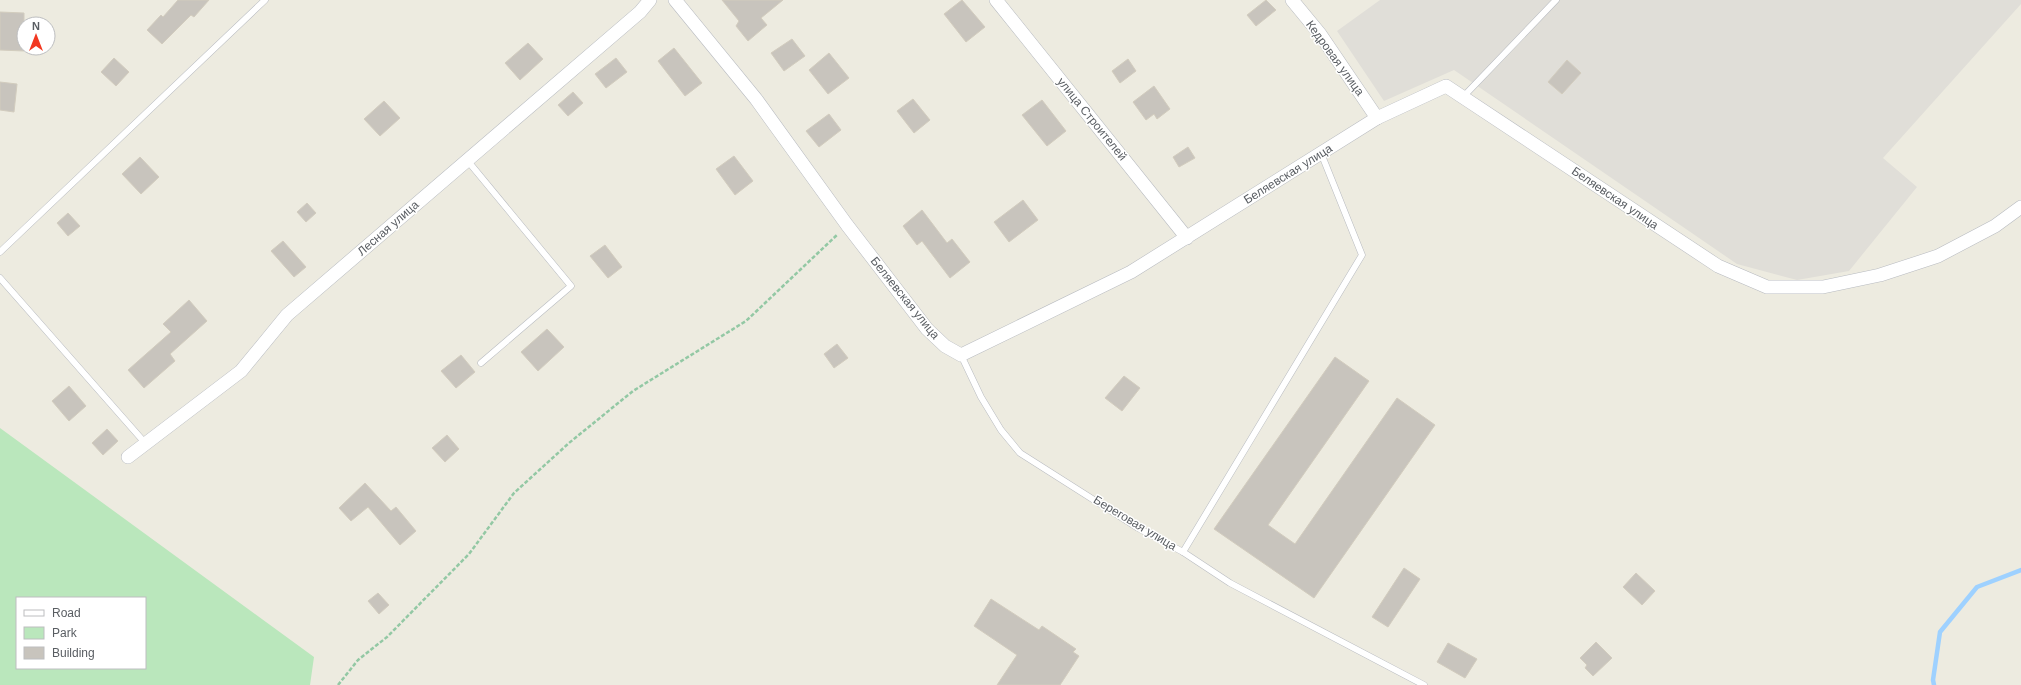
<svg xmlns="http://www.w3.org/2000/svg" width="2021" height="685" font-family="Arial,sans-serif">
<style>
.industrial{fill:#e0ded8}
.green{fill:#bae7bc;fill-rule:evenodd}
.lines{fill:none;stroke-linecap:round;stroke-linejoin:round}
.stream{stroke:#9ed1ff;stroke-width:4.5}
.building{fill:#c8c4bd;stroke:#d2ccbe}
.service-casing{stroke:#b8bbc0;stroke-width:7}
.minor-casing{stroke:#b8bbc0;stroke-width:14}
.path{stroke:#93c8a4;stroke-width:2.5;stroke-dasharray:4 2;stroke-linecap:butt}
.service{stroke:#fff;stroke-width:6}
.minor{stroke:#fff;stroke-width:13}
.labels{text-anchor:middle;stroke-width:3;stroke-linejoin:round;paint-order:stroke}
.street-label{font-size:12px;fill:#595d62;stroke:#fff}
</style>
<rect width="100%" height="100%" fill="#edebe0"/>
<path class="industrial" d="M1380,0H2021V4L1883,158L1917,187L1849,271L1797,280L1737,264L1454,70L1384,101L1337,31Z"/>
<path class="green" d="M0,428L314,657L310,685H0ZM17,598H145V668H17Z"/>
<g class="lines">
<path class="stream" d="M1934,685L1933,680L1940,632L1977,587L2021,570"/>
</g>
<g class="building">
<path d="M178,0H209L194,17L191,15L162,44L147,30L161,15L163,17Z"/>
<path d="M722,0H783L761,18L767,25L748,41L736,26L739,21Z"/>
<path d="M962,0L985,27L966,42L944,14Z"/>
<path d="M1266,0L1276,10L1256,26L1247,15Z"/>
<path d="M0,12L24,13V51L0,50Z"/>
<path d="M792,39L805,56L784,71L771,53Z"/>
<path d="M528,43L543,59L520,80L505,63Z"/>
<path d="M674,48L702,83L685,96L658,61Z"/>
<path d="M829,53L849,78L828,94L809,70Z"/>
<path d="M114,58L129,72L116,86L101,72Z"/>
<path d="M616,58L627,72L606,88L595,74Z"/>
<path d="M1128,59L1136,71L1120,83L1112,71Z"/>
<path d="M1567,60L1581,73L1562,94L1548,82Z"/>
<path d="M0,82L17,84L14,112L0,110Z"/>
<path d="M1154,86L1170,109L1157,119L1154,114L1146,120L1133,102Z"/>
<path d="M573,92L583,103L568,116L558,105Z"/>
<path d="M913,99L930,120L914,133L897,111Z"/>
<path d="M1042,100L1066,131L1047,146L1022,115Z"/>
<path d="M384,101L400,118L380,136L364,119Z"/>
<path d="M829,114L841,130L819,147L806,131Z"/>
<path d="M1188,147L1195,158L1179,167L1173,157Z"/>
<path d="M734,156L753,181L735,195L716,169Z"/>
<path d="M140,157L159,177L141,194L122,174Z"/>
<path d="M1023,200L1038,220L1009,242L994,222Z"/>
<path d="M307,203L316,213L306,222L297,212Z"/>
<path d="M922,210L947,243L952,239L970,262L950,278L922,241L917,245L903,226Z"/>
<path d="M68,213L80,226L68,236L57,223Z"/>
<path d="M283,241L306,267L294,277L271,251Z"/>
<path d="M605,245L622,267L608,278L590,256Z"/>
<path d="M189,300L207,321L170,354L175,361L144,388L128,370L171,332L163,324Z"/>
<path d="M547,329L564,347L538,371L521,352Z"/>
<path d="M837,344L848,358L834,368L824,354Z"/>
<path d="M461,355L475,372L456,388L441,371Z"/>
<path d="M1335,357L1369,381L1268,525L1295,544L1397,398L1435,425L1314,598L1214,529Z"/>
<path d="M1124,376L1140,388L1122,411L1105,398Z"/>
<path d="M69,386L86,406L69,421L52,401Z"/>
<path d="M107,429L118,441L103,455L92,443Z"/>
<path d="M447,435L459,449L445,462L432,448Z"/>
<path d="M365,483L391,511L396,507L416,531L400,545L368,507L351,521L339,508Z"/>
<path d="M1404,568L1420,579L1388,627L1372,617Z"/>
<path d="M1636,573L1655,591L1642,605L1623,587Z"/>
<path d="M378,593L389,605L379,614L368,601Z"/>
<path d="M991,599L1039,630L1042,626L1076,649L1073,652L1079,656L1060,685H997L1017,655L974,626Z"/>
<path d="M1596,642L1612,658L1593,676L1585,668L1587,665L1580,658Z"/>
<path d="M1448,643L1477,659L1465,678L1437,662Z"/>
</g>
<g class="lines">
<defs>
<g id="service">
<path d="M1463,97L1556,0"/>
<path d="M467,160L571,286L481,363"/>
<path d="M0,252L265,0"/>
<path d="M0,278L146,444"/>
<path d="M961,355L981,397L1001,430L1020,453L1138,528L1183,552L1230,583L1424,685"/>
<path d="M1183,552L1362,255L1321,153"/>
</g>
<g id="minor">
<path d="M675,0L756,99L847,225L927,329L945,346L961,355L1131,272L1377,118L1446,86L1718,266L1767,287H1823L1880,275L1938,256L1995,226L2021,207"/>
<path d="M996,0L1187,238"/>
<path d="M1292,0L1320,34L1377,118"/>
<path d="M128,457L241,371L287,315L640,12L650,0"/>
</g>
</defs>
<use href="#service" class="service-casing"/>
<use href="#minor" class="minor-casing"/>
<path class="path" d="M338,685L358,660L387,637L469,554L514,493L569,443L633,391L746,321L838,234"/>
<use href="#service" class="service"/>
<use href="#minor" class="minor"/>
</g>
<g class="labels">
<g class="street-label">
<text transform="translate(1335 58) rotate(54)" y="4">Кедровая улица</text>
<text transform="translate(1092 119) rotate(51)" y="4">улица Строителей</text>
<text transform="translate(1288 174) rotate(-32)" y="4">Беляевская улица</text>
<text transform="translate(1615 198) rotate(34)" y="4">Беляевская улица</text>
<text transform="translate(388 228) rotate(-41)" y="4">Лесная улица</text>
<text transform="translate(905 298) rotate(51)" y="4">Беляевская улица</text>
<text transform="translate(1135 523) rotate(31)" y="4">Береговая улица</text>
</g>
</g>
<rect x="16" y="597" width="130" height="72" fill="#ffffff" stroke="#bdbec0"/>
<rect x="24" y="610" width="20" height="6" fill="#ffffff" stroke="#bdbec0"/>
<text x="52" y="617" font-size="12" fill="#595d62">Road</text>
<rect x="24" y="627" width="20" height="12" fill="#bae7bc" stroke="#bdbec0"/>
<text x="52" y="637" font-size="12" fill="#595d62">Park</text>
<rect x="24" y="647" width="20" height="12" fill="#c8c4bd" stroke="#bdbec0"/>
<text x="52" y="657" font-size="12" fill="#595d62">Building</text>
<g transform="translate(36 36)"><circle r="19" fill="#ffffff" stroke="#bdbec0"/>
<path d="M0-3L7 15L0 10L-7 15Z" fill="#f23821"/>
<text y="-6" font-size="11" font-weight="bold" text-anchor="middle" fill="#595d62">N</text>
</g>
</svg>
